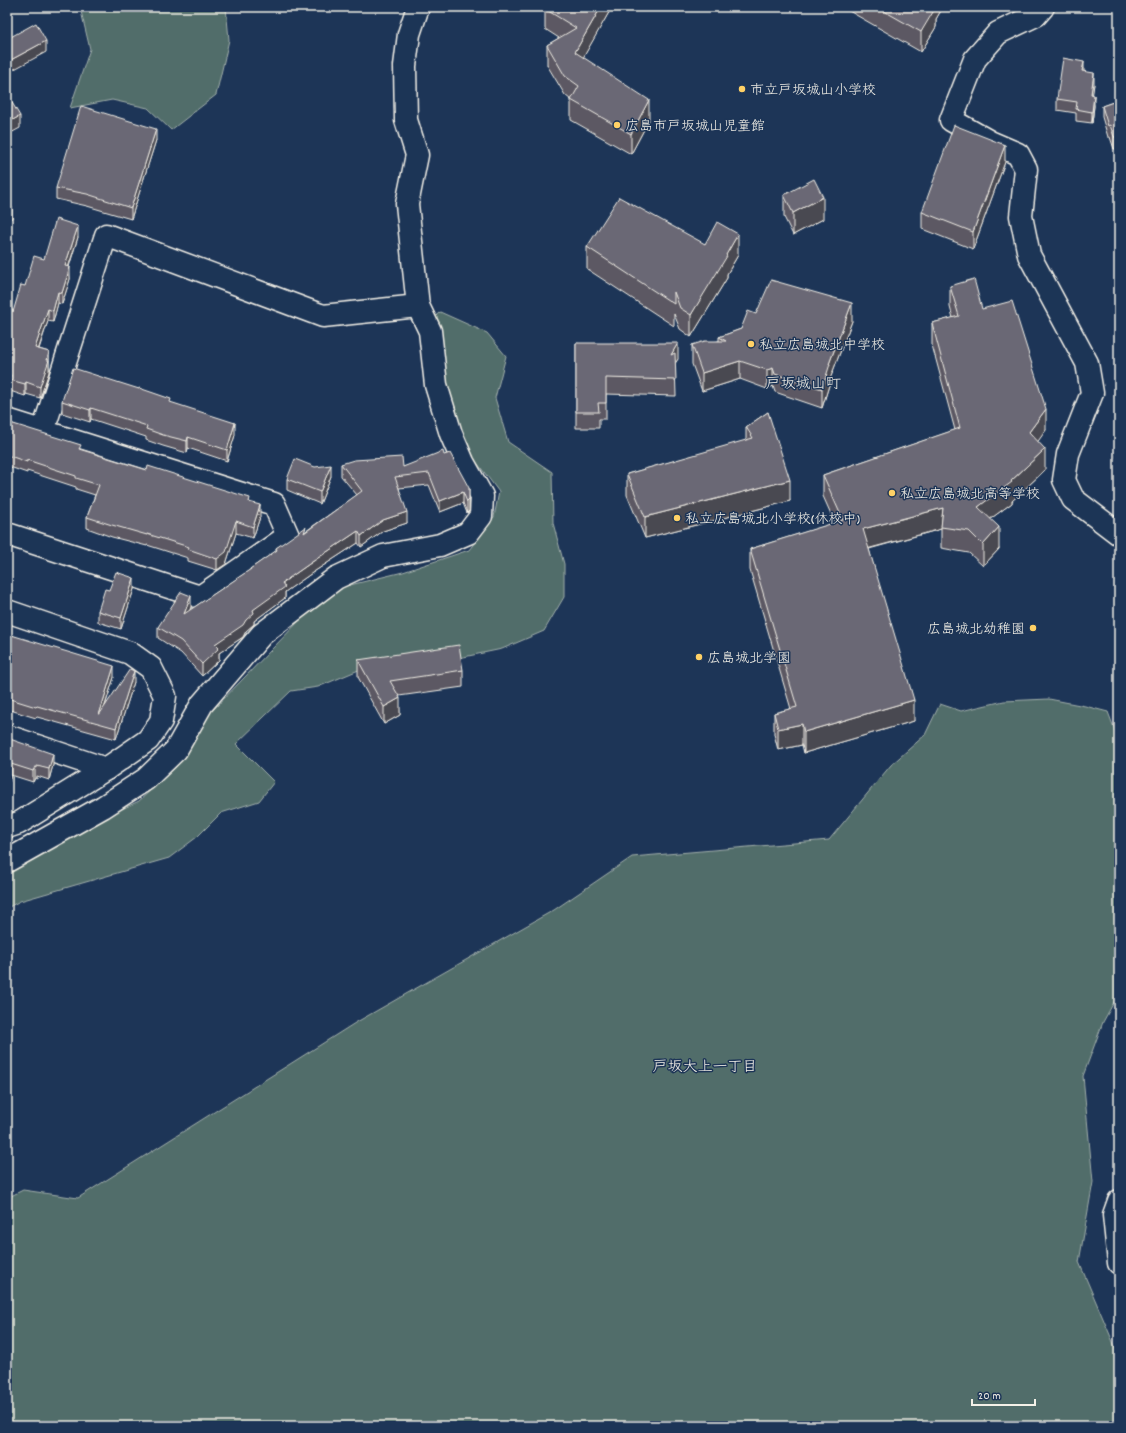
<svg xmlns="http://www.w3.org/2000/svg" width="1126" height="1433" font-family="Dekko,'Klee One',sans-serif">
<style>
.green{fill:#516d6b;stroke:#a2afaa}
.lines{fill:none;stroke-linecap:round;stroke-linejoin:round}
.minor-casing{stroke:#f4f1e8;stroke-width:25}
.minor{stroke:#1d3557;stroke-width:22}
.wall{fill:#5b5964;stroke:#f4f1e8}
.shaded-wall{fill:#4a4851;stroke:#f4f1e8}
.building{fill:#6a6774;stroke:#f4f1e8}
.poi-dot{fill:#ffd166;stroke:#1d3557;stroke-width:1.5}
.labels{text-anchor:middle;stroke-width:3;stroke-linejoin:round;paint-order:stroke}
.poi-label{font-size:14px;fill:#f4f1e8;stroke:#1d3557;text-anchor:start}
.neighbourhood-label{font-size:15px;fill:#f4f1e8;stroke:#1d3557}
</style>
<rect width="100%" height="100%" fill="#1d3557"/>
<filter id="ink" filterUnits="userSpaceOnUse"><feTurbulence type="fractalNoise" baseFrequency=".025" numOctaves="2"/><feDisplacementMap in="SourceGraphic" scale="8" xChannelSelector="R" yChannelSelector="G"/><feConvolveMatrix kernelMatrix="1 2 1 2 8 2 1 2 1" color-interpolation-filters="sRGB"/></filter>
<g filter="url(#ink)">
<g class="green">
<path d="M80,7H226L229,40L216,95L171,130L148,108L112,100L70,108L90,49Z"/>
<path d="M440,312L487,333L506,356L495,398L508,442L552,472L553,523L564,564V597L544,631L502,649L430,664L361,669L318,687L291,691L236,744L274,782L259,801L221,813L197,837L169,858L20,901L7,908V873L67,835L139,801L176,767L211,712L302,618L342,587L403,572L469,550L494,517L499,492L472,456L448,402L429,322Z"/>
<path d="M1049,699L1085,706L1108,712L1119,741V993L1103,1022L1083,1076L1093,1182L1079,1262L1119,1356V1426H7V1198L23,1190L78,1198L355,1023L554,910L632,857L829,840L891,765L925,735L940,704L961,711L1004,701Z"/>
</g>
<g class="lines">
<defs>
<g id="minor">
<path d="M1043,7L1036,15L998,33L975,59L951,120L990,142L1018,154L1026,169L1021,216L1029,255L1087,363L1092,393L1068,454L1064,480L1073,499L1119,534"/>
<path d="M7,420L274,504L288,536L200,597L7,534"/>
<path d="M43,431L106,235L323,316L418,306"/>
<path d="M7,611L130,653L151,668L165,696L161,721L148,740L106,769L19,823L7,827"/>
<path d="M7,736L106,769"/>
<path d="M7,861L103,807L146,779L176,750L202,704L262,634L336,578L383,556L440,545L468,533L481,516L482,496L463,462L451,434L436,385L430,331L418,306L407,204L417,155L406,120L405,66L409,34L418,7"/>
<path d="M1119,1201L1114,1215L1119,1263"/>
</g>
</defs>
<use href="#minor" class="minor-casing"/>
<use href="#minor" class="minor"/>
</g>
<g class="wall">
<path d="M612,7L583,57L649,120L631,154L571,120V100L565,95L547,65V45L559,38L545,29V9Z"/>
<path d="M842,7H943L936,19V27L921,52Z"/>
<path d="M1084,71L1094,84L1092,95L1094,106L1092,123L1076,121V113L1057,110V99Z"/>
<path d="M1119,100V147L1114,149L1110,137H1108L1102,117V106Z"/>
<path d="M156,140L131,219L87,206L56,199V188Z"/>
<path d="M1005,162L973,249L922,229V212Z"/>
<path d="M784,195L823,219L793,235L784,217Z"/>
<path d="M78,237L69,267L70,279L62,304L58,303L53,322L48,321L39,349L49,352V372L40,398L26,394L25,396L10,391V386L7,385V319L13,312L25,286L44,259Z"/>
<path d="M705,244L738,255L727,274V278L691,337L680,329L674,314V326L587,269V247Z"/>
<path d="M950,286L982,309L1046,430L1037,441L1045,470L1012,501V503L990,519L999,549L983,566L969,553L941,548V529L869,549L914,721L804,753L802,745L778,750L774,734V713L791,709L750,570V549L835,523L823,496V475L955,430L932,345V323L953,318L950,307Z"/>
<path d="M756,314L852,321L830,379V382L822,408L775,392L773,386L767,389L740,379L702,391L692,364V345L719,341V337L741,329Z"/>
<path d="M576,343L678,359L675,363L676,396L606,394V419H599V428H576Z"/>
<path d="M62,401L171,403L235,435L227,461L188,448L187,453L163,446L146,440V437L91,419L90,422L62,413Z"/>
<path d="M768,412L790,501L645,538L627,495V474L746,441V427Z"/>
<path d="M7,422L81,449L250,502L260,517L253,538L236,533L226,564L217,570L188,561V558L147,545V546L112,537L87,528V517L95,495L76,489V487L27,471V473L7,466Z"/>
<path d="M1119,440V459L1117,458V447L1118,442Z"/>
<path d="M444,455L469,499V511L467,513L463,503L440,512L429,485L399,488L407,523L383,531L361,547L358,543L312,573L285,592V598L254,621V624L246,631L243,637L219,653V660L202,676L181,653L158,638V627L191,607L190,610L250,570V569L276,551V548L306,531L357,495L341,476V464L403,467Z"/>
<path d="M331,476L320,504L287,490V479Z"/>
<path d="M134,589L121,629L98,622V611L109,590Z"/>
<path d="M7,631L9,634L114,677L105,706L134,682L116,739L37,717L36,718L7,709Z"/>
<path d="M358,660L463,670V687L399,696L400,715L384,724L358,677Z"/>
<path d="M7,738L53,765L49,780L37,776V779L35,778L33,782L11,775L7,787Z"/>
</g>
<g class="shaded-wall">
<path d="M601,7H612L575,72V52Z"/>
<path d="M933,7H943L936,19V27L921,52V32Z"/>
<path d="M46,41V52L7,73V62Z"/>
<path d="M1084,62V73L1082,71Z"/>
<path d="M1094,73V84L1091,106V94Z"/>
<path d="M1094,95V106L1092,123V112Z"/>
<path d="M649,100V120L631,154V134Z"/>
<path d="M20,116V128L7,135V123Z"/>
<path d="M156,129V140L131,219V208Z"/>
<path d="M1119,136V147L1114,149V137Z"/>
<path d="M1005,145V162L973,249V232Z"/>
<path d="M823,197V219L793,235V213Z"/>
<path d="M12,207V218L7,221V209Z"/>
<path d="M78,226V237L65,277V266Z"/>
<path d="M738,234V255L727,274V278L691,337V315Z"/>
<path d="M70,267V279L62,304V293Z"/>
<path d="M58,292V303L53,322V311Z"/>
<path d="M852,303V321L830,379V382L822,408V389L829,364Z"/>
<path d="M48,309V321L35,359V348Z"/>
<path d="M678,343V359L671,370V355Z"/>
<path d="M49,352V372L40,398V387Z"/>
<path d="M740,361V379L702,391V373Z"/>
<path d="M773,368V386L767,389V370Z"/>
<path d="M26,382V394L25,396V384Z"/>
<path d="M91,408V419L90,422V410Z"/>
<path d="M1046,409V430L1029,454V432Z"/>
<path d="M235,423V435L227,461V450Z"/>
<path d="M188,437V448L187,453V441Z"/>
<path d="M1045,449V470L1012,501V503L978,528V507L1011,481Z"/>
<path d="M331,465V476L320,504V492Z"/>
<path d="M790,480V501L645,538V517Z"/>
<path d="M469,488V511L467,513V502Z"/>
<path d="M463,492V503L440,512V501Z"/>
<path d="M260,505V517L253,538V527Z"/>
<path d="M943,508L941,529L863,550V529Z"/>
<path d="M407,512V523L383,531L361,547V536L383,520Z"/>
<path d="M236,521V533L226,564L217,570V559Z"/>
<path d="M999,527V549L983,566V545Z"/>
<path d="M358,531V543L312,573L285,592V598L254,621V624L246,631L243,637L219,653V660L202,676V664L215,644L246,620L253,610L282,583L312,562Z"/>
<path d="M9,537V548L7,555V544Z"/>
<path d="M134,578V589L121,629V618Z"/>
<path d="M191,596V607L184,625V614Z"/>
<path d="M114,666V677L99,724V715Z"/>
<path d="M134,671V682L116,739V728Z"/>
<path d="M400,698V715L384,724V707Z"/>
<path d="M914,700V721L804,753V732Z"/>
<path d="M802,724V745L778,750V729Z"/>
<path d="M53,754V765L49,780V769Z"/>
<path d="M11,764V775L7,787V776Z"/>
<path d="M35,767V778L33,782V771Z"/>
</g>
<g class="building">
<path d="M546,7H601L575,52L649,100L631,134L571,100L579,86L565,76L547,45L576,28L545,9Z"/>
<path d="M877,7H936L921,32Z"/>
<path d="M36,23L46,41L7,62V39Z"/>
<path d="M1063,58L1084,62L1082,71L1094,73L1091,94L1094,95L1092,112L1076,109L1077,102L1057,99Z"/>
<path d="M1119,100V136L1114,137L1110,125L1108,126L1102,106Z"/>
<path d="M11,101L20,116L7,123V103Z"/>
<path d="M81,106L156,129L131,208L87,194L56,188Z"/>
<path d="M954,125L1005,145L973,232L922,212Z"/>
<path d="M814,179L823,197L793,213L784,195Z"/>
<path d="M619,197L705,244L717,222L738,234L726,255L727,256L691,315L680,308L674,292V304L587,247Z"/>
<path d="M7,205L12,207L7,209Z"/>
<path d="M56,219L78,226L65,266L70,267L62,293L58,292L53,311L48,309L35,348L49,352L47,360H49L40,387L26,382L25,384L10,380L11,375L7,374V319L11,308L13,312L21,285L25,286L34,256L44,259Z"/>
<path d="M974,279L982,309L1012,301L1046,409L1029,432L1045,449L1011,481L1012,482L978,507L999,527L983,545L969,531L941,527L943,508L863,529L914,700L804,732L802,724L778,729L774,713L797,707L750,549L843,520L823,475L960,428L932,323L959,316L950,286Z"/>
<path d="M771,280L852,303L829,364H830L822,389L775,374L773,368L767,370L740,361L702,373L692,345L705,341H726L719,337L741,329L748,311L756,314Z"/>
<path d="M576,343H678L671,355L675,353L676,380L606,378V403H598L599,412H576Z"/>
<path d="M73,368L139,389V388L171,399L170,402L235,423L227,450L188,437L187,441L163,435L146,429L147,426L91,408L90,410L62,401Z"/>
<path d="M768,412L790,480L645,517L627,474L753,438L746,427Z"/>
<path d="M7,422L81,445L79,449L147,470L148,466L250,498L249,502L260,505L253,527L236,521L226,552L217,559L188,549L189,547L147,534V535L112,525L87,517L99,485L76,478V476L27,460V462L7,455Z"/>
<path d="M443,451L444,455L450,453L469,488V500L467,502L463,492L440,501L429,473L395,477L407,512L383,520L361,536L358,531L312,562L282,583L285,587L253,610L254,613L246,620L243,625L215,644L219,648L202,664L181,641L158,627L181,592L191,596L184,614L251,569H250L277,550L276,548L306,527L304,533L362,491L341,464L354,460L402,457L403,467Z"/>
<path d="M295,459L315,467L331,465L320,492L287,479Z"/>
<path d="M7,536L9,537L7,544Z"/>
<path d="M116,572L134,578L121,618L98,611L105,589L109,590Z"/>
<path d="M7,631L9,632L8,634L114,666L99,715L130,669L134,671L116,728L37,706L36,707L7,698Z"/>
<path d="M459,645L463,670L390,681L400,698L384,707L358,660Z"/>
<path d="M7,738L53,754L49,769L37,766V768L35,767L33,771L11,764L7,776Z"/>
</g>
</g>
<g class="poi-dot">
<circle cx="742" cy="89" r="4"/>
<circle cx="617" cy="125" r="4"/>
<circle cx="751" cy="344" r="4"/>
<circle cx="892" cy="493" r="4"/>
<circle cx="677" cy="518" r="4"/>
<circle cx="1033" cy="628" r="4"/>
<circle cx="699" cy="657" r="4"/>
</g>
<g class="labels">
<g class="poi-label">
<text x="750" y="94">市立戸坂城山小学校</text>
<text x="625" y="130">広島市戸坂城山児童館</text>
<text x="759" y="349">私立広島城北中学校</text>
<text x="900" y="498">私立広島城北高等学校</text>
<text x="685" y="523">私立広島城北小学校(休校中)</text>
<text x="1025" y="633" text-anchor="end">広島城北幼稚園</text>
<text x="707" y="662">広島城北学園</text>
</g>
<g class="neighbourhood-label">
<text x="803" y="388">戸坂城山町</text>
<text x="705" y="1071">戸坂大上一丁目</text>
</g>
</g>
<rect width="1126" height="1433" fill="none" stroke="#1d3557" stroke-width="24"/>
<rect x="12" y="12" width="1102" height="1409" fill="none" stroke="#f4f1e8" stroke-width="1.5" filter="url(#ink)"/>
<path d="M972 1399v6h63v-6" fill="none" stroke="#f4f1e8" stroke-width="2"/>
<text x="978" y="1399" font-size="12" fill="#f4f1e8" stroke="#1d3557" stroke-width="3" paint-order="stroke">20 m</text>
</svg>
